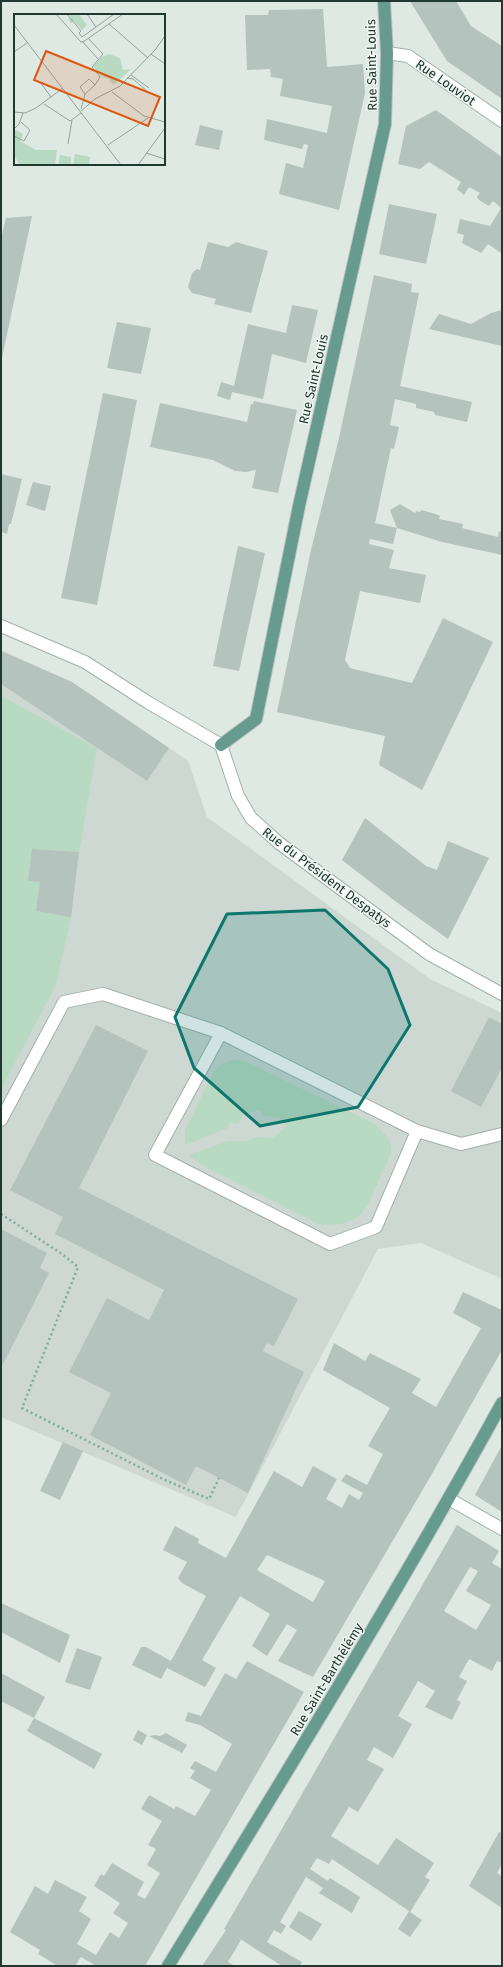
<svg xmlns="http://www.w3.org/2000/svg" width="503" height="1967" font-family="'Fira Sans',sans-serif">
<style>
.built{fill:#cdd8d3}
.green{fill:#b8d9c2}
.building{fill:#b4c3bd;fill-rule:evenodd}
.lines{fill:none;stroke-linecap:round;stroke-linejoin:round}
.minor-casing{stroke:#a2b0ab;stroke-width:14}
.major-casing{stroke:#bcc3c1;stroke-width:14}
.path{stroke:#81aa9e;stroke-width:2.5;stroke-dasharray:2 3;stroke-linecap:butt}
.minor{stroke:#fff;stroke-width:12}
.major{stroke:#669b8e;stroke-width:12}
.marked{fill:#0f766e;fill-opacity:0.2;stroke:#0f766e;stroke-width:3;stroke-linejoin:round}
.labels{text-anchor:middle;stroke-width:3;stroke-linejoin:round;paint-order:stroke}
.street-label{font-size:13px;fill:#213731;stroke:#eef6f2}
.inset-road{fill:none;stroke:#92a29c;stroke-width:1}
.view{fill:#de570e;fill-opacity:0.15;stroke:#de570e;stroke-width:2}
.inset-edge{fill:none;stroke:#213731;stroke-width:2}
</style>
<rect width="100%" height="100%" fill="#dee9e4"/>
<path class="built" d="M1,650L72,682L188,761L207,817L430,979L502,1013V1279L421,1243L378,1249L236,1517L1,1417Z"/>
<g class="green">
<path d="M1,696L97,748L79,852L33,849L28,881L40,882L36,911L71,917L56,985L1,1089Z"/>
<path d="M234,1060L247,1062L375,1124C381,1131 390,1137 391,1146C392,1156 385,1166 381,1175C366,1210 362,1228 319,1224L198,1163L189,1155L228,1141H248L257,1137L273,1138L287,1126L280,1118L263,1116L260,1110L245,1114L238,1124L229,1123L228,1128L185,1145V1130L214,1071L222,1064Z"/>
</g>
<g class="building">
<path d="M410,1H456L471,26L502,46V99L447,61Z"/>
<path d="M323,9L327,67L363,64L365,93L339,210L279,194L286,163L303,168L308,145L304,144L302,149L264,140L267,119L327,133L332,106L280,96L283,79L271,77L270,69L247,70L245,15H268L269,10Z"/>
<path d="M436,110L502,157L501,253L488,244L481,253L462,243L464,235L457,233L460,219L490,226L501,208L493,201L489,206L479,200L477,197L480,193L469,187L464,195L457,189L461,182L429,162L420,169L398,164L406,126Z"/>
<path d="M200,125L223,131L219,150L195,145Z"/>
<path d="M389,204L437,214L426,264L379,254Z"/>
<path d="M32,216L2,358H1V239L6,218Z"/>
<path d="M208,242L228,247L236,242L268,251L251,313L214,304L216,299L192,293L188,287L192,273L197,269L200,270Z"/>
<path d="M374,275L412,284L411,292L419,293L400,386L472,402L467,422L435,415L434,412L416,408V404L395,399L390,425L399,427L394,449L391,448L375,523L397,528L393,544L370,539L369,544L394,550L389,568L426,575L420,603L360,591L345,660L350,668L412,683L443,618L493,642L422,790L379,765L385,736L277,712L311,550L339,438Z"/>
<path d="M292,305L318,310L306,363L272,354L263,399L232,392L230,400L217,396L221,382L234,386L248,324L286,333Z"/>
<path d="M502,310V346L429,329L439,314L471,324L491,313Z"/>
<path d="M117,322L151,328L141,374L107,368Z"/>
<path d="M103,393L137,400L97,605L61,598Z"/>
<path d="M254,401L297,410L278,493L252,488L256,470L246,472L235,471L213,460L150,447L160,403L247,422L251,404H253Z"/>
<path d="M1,474L22,479L11,524H9L7,534L1,532Z"/>
<path d="M33,482L51,486L45,511L26,505Z"/>
<path d="M400,504L415,513L416,511L420,512L421,510L436,514L440,516L439,519L463,524L462,528L498,537L499,531L502,532V555L442,542L397,528L390,510Z"/>
<path d="M238,546L265,553L239,671L213,666Z"/>
<path d="M1,651L72,682L169,748L147,781L1,684Z"/>
<path d="M365,818L426,866L437,870L448,841L489,858L448,939L399,904L342,860Z"/>
<path d="M32,849L79,852L71,917L36,911L40,882L28,881Z"/>
<path d="M489,1017L502,1024V1068L481,1107L451,1091Z"/>
<path d="M96,1025L148,1051L79,1188L298,1299L274,1346L267,1343L263,1351L304,1372L248,1493L196,1466L186,1485L90,1435L111,1393L69,1372L107,1298L149,1320L164,1290L55,1234L63,1217L10,1190Z"/>
<path d="M1,1229L47,1253L40,1268L49,1273L1,1368Z"/>
<path d="M463,1292L502,1310V1350L429,1479L313,1677L278,1661L297,1630L287,1624L267,1656L252,1646L270,1614L240,1596L202,1660L216,1668L205,1687L167,1668L161,1679L132,1665L141,1647H146L171,1661L206,1596L182,1583L178,1578L187,1562L163,1550L175,1526L199,1539L198,1543L226,1558L274,1471L302,1487L313,1466L337,1479L326,1499L342,1508L349,1494L359,1500L363,1493L341,1481L346,1474L367,1485L383,1454L368,1446L390,1408L323,1370L334,1343L365,1361L370,1353L421,1379L412,1393L436,1407L481,1328L453,1313ZM267,1555L325,1581L313,1602L257,1570Z"/>
<path d="M63,1442L83,1451L60,1500L40,1491Z"/>
<path d="M502,1445V1512L475,1495Z"/>
<path d="M457,1525L499,1551L492,1563L502,1569V1663L497,1661L492,1671L469,1659L459,1677L467,1681L457,1700L461,1702L452,1720L425,1707L435,1691L418,1681L398,1716L412,1724L393,1758L374,1747L367,1760L384,1769L358,1812L349,1807L331,1836L378,1865L396,1838L434,1863L425,1877L430,1880L410,1912L422,1920L410,1937L398,1929L409,1911L332,1859L329,1864L317,1858L310,1869L328,1881L330,1878L360,1897L352,1913L319,1893L323,1888L306,1877L280,1922L286,1926L281,1934L274,1930L267,1942L302,1962L300,1966H282L234,1935L241,1940L228,1962L235,1966H202L226,1930L224,1929L242,1898ZM470,1567L478,1571L466,1591L491,1605L476,1630L444,1611Z"/>
<path d="M1,1603L70,1635L60,1663L1,1632Z"/>
<path d="M77,1648L102,1657L90,1690L65,1682Z"/>
<path d="M247,1661L304,1692L145,1966H96L81,1957L75,1966H58L38,1954L40,1950L10,1932L35,1886L48,1894L55,1880L87,1897L79,1911L91,1919L77,1944L96,1955L110,1932L119,1938L128,1923L113,1913L120,1903L94,1886L101,1874L104,1876L112,1863L144,1882L137,1895L145,1899L160,1873L147,1865L156,1849L148,1845L162,1821L141,1809L149,1795L174,1809L176,1806L195,1816L211,1790L190,1778L195,1771L190,1768L195,1761L216,1772L232,1744L200,1725L185,1721L188,1712L201,1716L225,1673L236,1679Z"/>
<path d="M1,1673L45,1697L34,1718L1,1701Z"/>
<path d="M34,1718L102,1754L94,1769L27,1731Z"/>
<path d="M138,1730L147,1735L142,1745L133,1740Z"/>
<path d="M166,1733L187,1745L182,1753L149,1736L155,1735L160,1736Z"/>
<path d="M499,1832L502,1833V1864L497,1873L502,1876V1908L469,1886Z"/>
<path d="M299,1911L322,1924L311,1941L289,1927Z"/>
</g>
<g class="lines">
<defs>
<g id="minor">
<path d="M387,53L408,56L502,121"/>
<path d="M1,626L85,662L149,703L221,745L238,796L251,818L279,843L429,954L502,994"/>
<path d="M1,1120L64,1002L103,994L221,1033"/>
<path d="M417,1131L376,1227L330,1244L155,1155L221,1033L417,1131L461,1144L502,1134"/>
<path d="M449,1499L502,1529"/>
</g>
<g id="major">
<path d="M221,745L256,719L299,506L385,124L387,53L384,1"/>
<path d="M168,1966C282,1780 397,1594 502,1403"/>
</g>
</defs>
<use href="#minor" class="minor-casing"/>
<use href="#major" class="major-casing"/>
<path class="path" d="M1,1214L62,1254L78,1267L22,1408L163,1479L209,1499L219,1478"/>
<use href="#minor" class="minor"/>
<use href="#major" class="major"/>
</g>
<path class="marked" d="M325,910L388,969L410,1025L358,1107L260,1126L194,1068L175,1017L227,914Z"/>
<g class="labels">
<g class="street-label">
<text transform="translate(371 65) rotate(-91)" y="5">Rue Saint-Louis</text>
<text transform="translate(446 82) rotate(35)" y="5">Rue Louviot</text>
<text transform="translate(313 379) rotate(-77)" y="5">Rue Saint-Louis</text>
<text transform="translate(327 877) rotate(37)" y="5">Rue du Président Despatys</text>
<text transform="translate(326 1679) rotate(-59)" y="5">Rue Saint-Barthélémy</text>
</g>
</g>
<g transform="translate(14 14)">
<rect width="151" height="151" fill="#dee9e4"/>
<path d="M55,0H65L73,11L68,16L60,7L57,9L54,5L57,3ZM95,40L106,44L109,56L117,55L100,71L95,67L96,65L88,63L79,52L88,43ZM0,115L9,120L6,127L22,136H43L41,151H6L0,141ZM61,140L76,143L75,151H59ZM46,141L57,143V151H44Z" fill="#b8d9c2"/>
<path class="inset-road" d="M42,0L67,28M53,0L67,17L65,19L68,23L82,13M73,0L82,13L100,0M95,10L134,44M0,11L107,151M74,24L89,40L78,53L86,63L81,71M69,28L109,0M68,29V27L84,45M0,38L13,29M137,40L151,50M117,61L135,74M113,64L119,65L133,77M26,68L37,83M98,78L130,102L151,108M30,90L56,107L67,99M67,95L71,80L66,73L75,65L81,71L71,80M67,97L81,85L106,72L141,36L151,22M0,98L11,99L22,94L49,74M0,115L5,110L9,99M0,122L10,127L16,116L7,108M54,130L58,106M94,131L134,104M132,139L151,145M124,151L151,114"/>
<path class="view" d="M32,37L146,83L134,112L20,66Z"/>
<rect width="151" height="151" class="inset-edge"/>
</g>
<rect width="503" height="1967" fill="none" stroke="#213731" stroke-width="4"/>
</svg>
